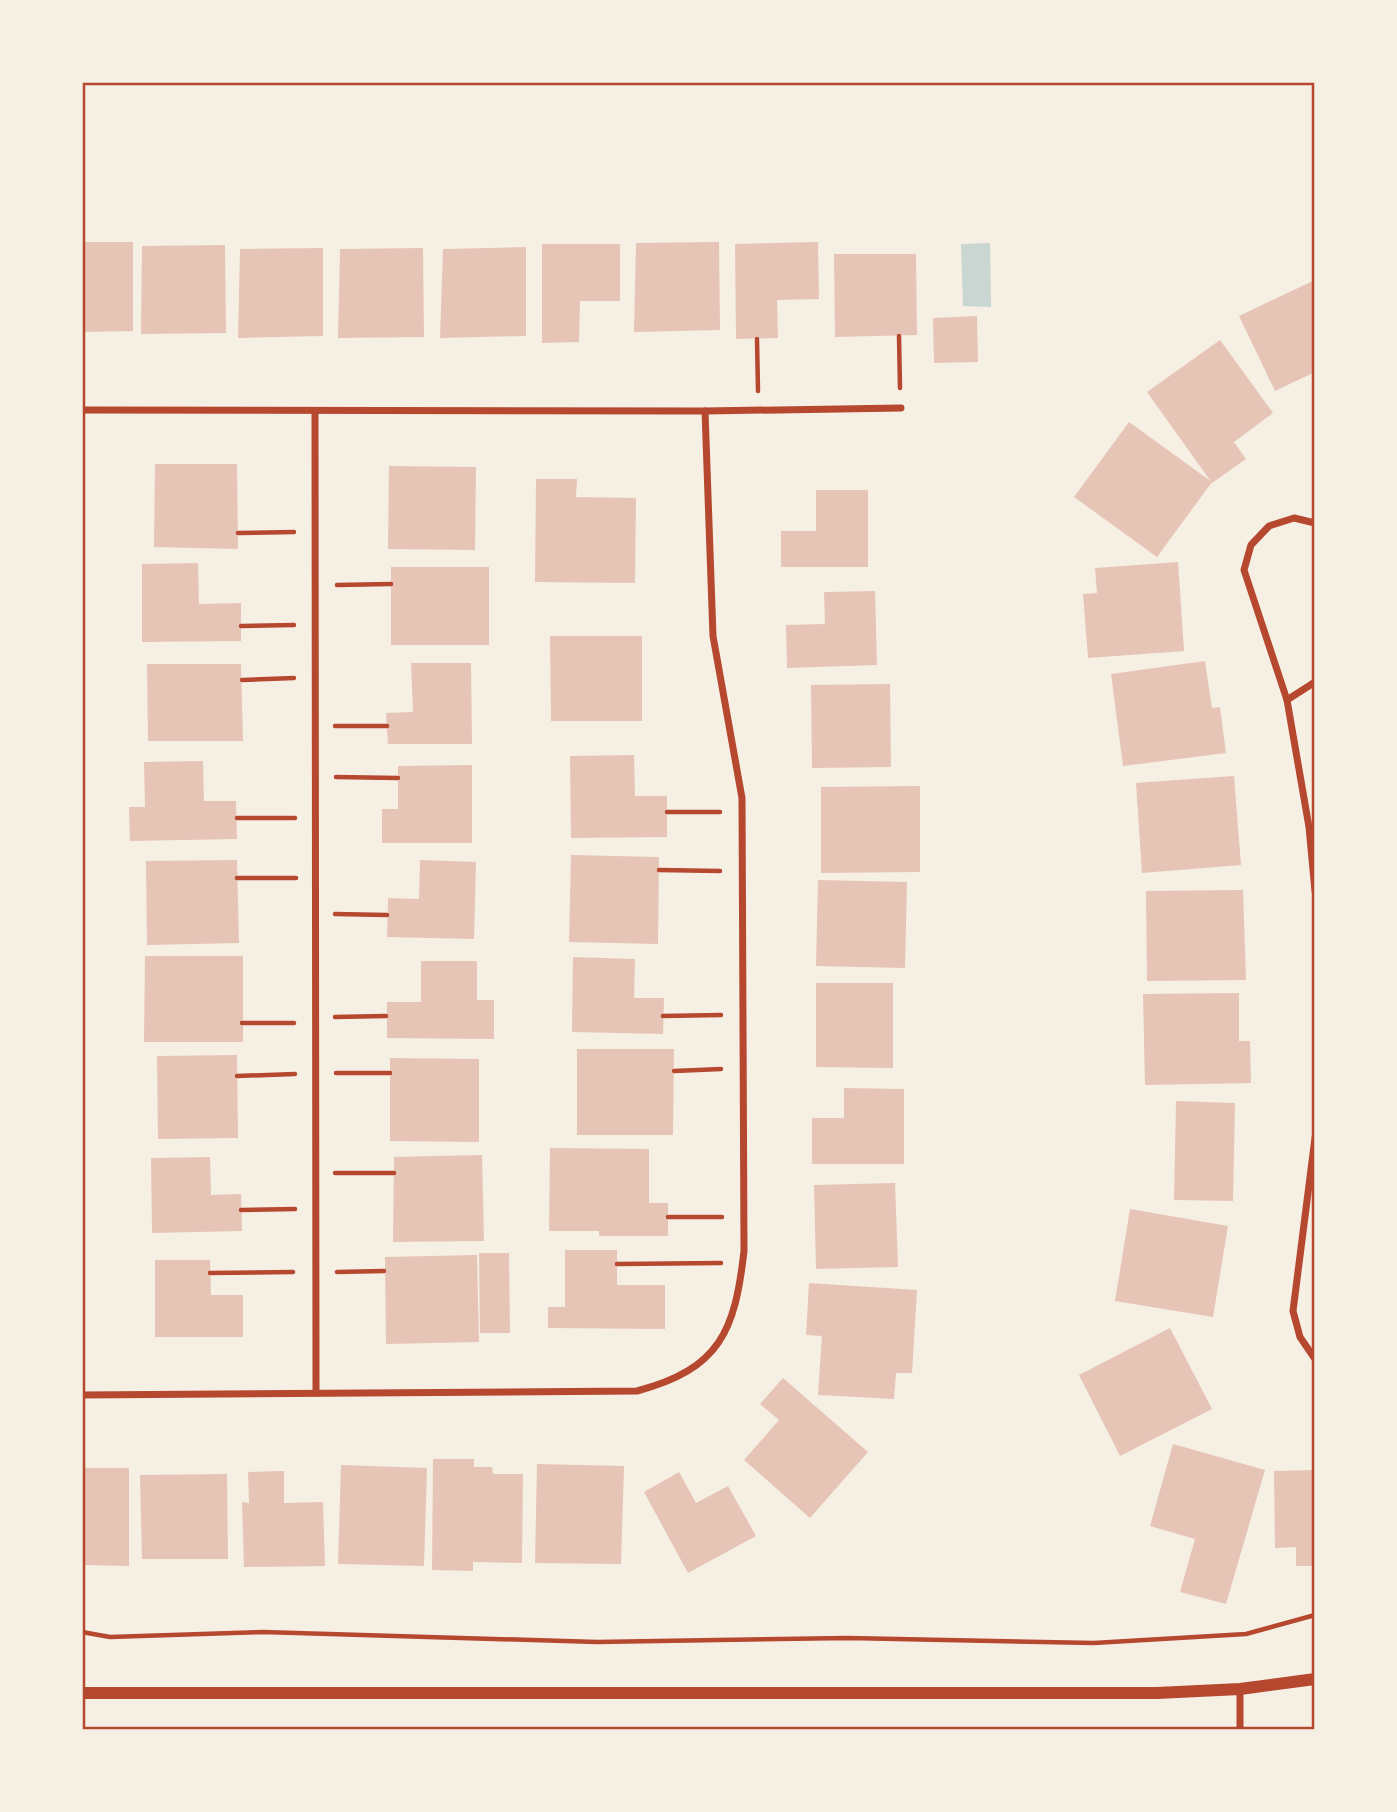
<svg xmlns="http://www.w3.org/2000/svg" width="1397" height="1812" font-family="'Space Grotesk',sans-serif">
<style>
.water{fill:#c9d6d2}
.building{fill:#e6c5b7}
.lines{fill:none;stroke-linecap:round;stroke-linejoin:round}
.path{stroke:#b5482f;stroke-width:4.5}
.minor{stroke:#b5482f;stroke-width:7}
.tertiary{stroke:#b5482f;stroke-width:12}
.neatline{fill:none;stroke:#b5482f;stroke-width:2.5}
</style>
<rect width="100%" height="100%" fill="#f6efe4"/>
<path class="water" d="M990,243L991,307L963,306L961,244Z"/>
<g class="building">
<path d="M82,242H133V331L82,332Z"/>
<path d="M719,242L720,330L634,332L636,243Z"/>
<path d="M818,242L819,299L777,300L778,338L736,339L735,244Z"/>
<path d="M542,244H620V301H580L579,342L542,343Z"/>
<path d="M225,245L226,333L141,334L142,246Z"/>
<path d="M526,247V336L440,338L443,249Z"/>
<path d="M323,248V336L238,338L240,249Z"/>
<path d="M423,248L424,337L338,338L340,249Z"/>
<path d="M834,254H916L917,335L835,337Z"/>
<path d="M1315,280V372L1275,391L1239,316Z"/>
<path d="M977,316L978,362L934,363L933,318Z"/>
<path d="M1220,340L1273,413L1234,442L1246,459L1212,483L1147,392Z"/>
<path d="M1129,422L1212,482L1157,557L1074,497Z"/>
<path d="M155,464H237L238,549L154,547Z"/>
<path d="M389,466L476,467L475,550L388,549Z"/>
<path d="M536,479H577L576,497L636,498L635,583L535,582Z"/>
<path d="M816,490H868V567H781V531H816Z"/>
<path d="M1178,562L1184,651L1088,658L1083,594L1097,593L1095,568Z"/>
<path d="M198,563L199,604L241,603V641L142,642V564Z"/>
<rect x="391" y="567" width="98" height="78"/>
<path d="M875,591L877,665L787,668L786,625L825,624L824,592Z"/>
<path d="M550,636H642V721H551Z"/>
<path d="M1205,661L1212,708L1220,707L1226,753L1123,766L1111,674Z"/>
<path d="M411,663H471L472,744H388L386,713L413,712Z"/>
<path d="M147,664H241L243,741H148Z"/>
<path d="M890,684L891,767L812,768L811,685Z"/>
<path d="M634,755L635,796H667V837L571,838L570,756Z"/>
<path d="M203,761L204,801H236L237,839L130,841L129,807H145L144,762Z"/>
<path d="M472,765V843H382V809H398V766Z"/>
<path d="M1234,776L1241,865L1142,873L1136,783Z"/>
<path d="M920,786V872L821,873V787Z"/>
<path d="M571,855L659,857L658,944L569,942Z"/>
<path d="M237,860L239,943L147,945L146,861Z"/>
<path d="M420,860L476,862L474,939L387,937L388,898L419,899Z"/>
<path d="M818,880L907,882L905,968L816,966Z"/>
<path d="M1243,890L1246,980L1147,981L1146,891Z"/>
<path d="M145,956H243V1042H144Z"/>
<path d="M573,957L635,959L634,998H664L663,1034L572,1032Z"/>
<path d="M421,961H477V1000H494V1039L387,1038V1002H421Z"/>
<path d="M816,983H893V1068L816,1067Z"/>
<path d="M1239,993V1041H1250L1251,1083L1145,1085L1143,994Z"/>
<path d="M577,1049H674L673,1135H577Z"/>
<path d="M237,1055L238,1138L158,1139L157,1056Z"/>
<path d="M390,1058L479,1059V1142L390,1141Z"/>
<path d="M844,1088L904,1089V1164H812V1118H844Z"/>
<path d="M1176,1101L1235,1103L1233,1201L1174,1200Z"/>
<path d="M550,1148L649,1149V1203H668V1236H599V1231H549Z"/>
<path d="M482,1155L484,1241L393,1242L394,1157Z"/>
<path d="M210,1157L211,1195L241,1194L242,1231L152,1233L151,1158Z"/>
<path d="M895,1183L898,1267L816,1269L814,1185Z"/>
<path d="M1130,1209L1228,1226L1213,1317L1115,1301Z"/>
<path d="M565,1250H617V1285H665V1329L548,1328V1307H565Z"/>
<path d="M479,1253H509L510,1333H480Z"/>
<path d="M477,1255L479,1342L386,1344L385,1257Z"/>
<path d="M155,1260H210L211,1295H243V1337H155Z"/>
<path d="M809,1283L917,1290L912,1373H896L894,1399L818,1395L822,1336L806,1335Z"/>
<path d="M1170,1328L1212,1409L1120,1456L1079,1375Z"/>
<path d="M783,1378L868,1452L810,1518L744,1460L779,1420L760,1404Z"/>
<path d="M1173,1444L1265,1470L1226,1604L1180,1592L1195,1539L1150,1526Z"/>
<path d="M433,1459H474V1467H492L493,1474H523L522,1563L473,1562V1571L432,1570Z"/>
<path d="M537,1464L624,1466L621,1564L535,1563Z"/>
<path d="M341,1465L427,1468L424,1566L338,1564Z"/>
<path d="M82,1468H129V1566L82,1565Z"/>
<path d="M1315,1470V1566H1296V1547L1275,1548L1274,1471Z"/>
<path d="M284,1471V1503L323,1502L325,1566L244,1567L242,1502L249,1503L248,1472Z"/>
<path d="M679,1472L696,1503L728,1486L756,1536L688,1573L644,1492Z"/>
<path d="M227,1474L228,1559H142L140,1475Z"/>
</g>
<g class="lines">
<g class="path">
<path d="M899,336L900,388"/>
<path d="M757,339L758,391"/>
<path d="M238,533L294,532"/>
<path d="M337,585L391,584"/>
<path d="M241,626L294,625"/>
<path d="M242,680L294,678"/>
<path d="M335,726H387"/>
<path d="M336,777L398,778"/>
<path d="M667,812H720"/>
<path d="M237,818H295"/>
<path d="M659,870L720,871"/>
<path d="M237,878H296"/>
<path d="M335,914L387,915"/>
<path d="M663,1016L721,1015"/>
<path d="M335,1017L386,1016"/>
<path d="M242,1023H294"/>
<path d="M674,1071L721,1069"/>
<path d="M336,1073H390"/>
<path d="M237,1076L295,1074"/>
<path d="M335,1173H394"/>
<path d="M241,1210L295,1209"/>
<path d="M668,1217H722"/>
<path d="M617,1264L721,1263"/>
<path d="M337,1272L384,1271"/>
<path d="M210,1273L293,1272"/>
<path d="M82,1632L110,1637L263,1632L597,1642L848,1638L1094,1643L1246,1634L1315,1615"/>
</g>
<g class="minor">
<path d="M82,410L705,411L713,636L742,798L744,1251C735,1331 720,1369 637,1391L82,1395"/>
<path d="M705,411L901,408"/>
<path d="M315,412L316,1393"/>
<path d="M1315,523L1294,518L1269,526L1251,545L1244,570L1287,700L1315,682"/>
<path d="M1287,700L1309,827L1315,891"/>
<path d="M1315,1138L1293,1311L1300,1337L1315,1359"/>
<path d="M1240,1730V1689"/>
</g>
<path class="tertiary" d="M82,1693H1157L1240,1689L1315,1679"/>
</g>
<rect width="1397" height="1812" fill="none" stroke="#f6efe4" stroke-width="168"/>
<rect x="84" y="84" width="1229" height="1644" class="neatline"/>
</svg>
